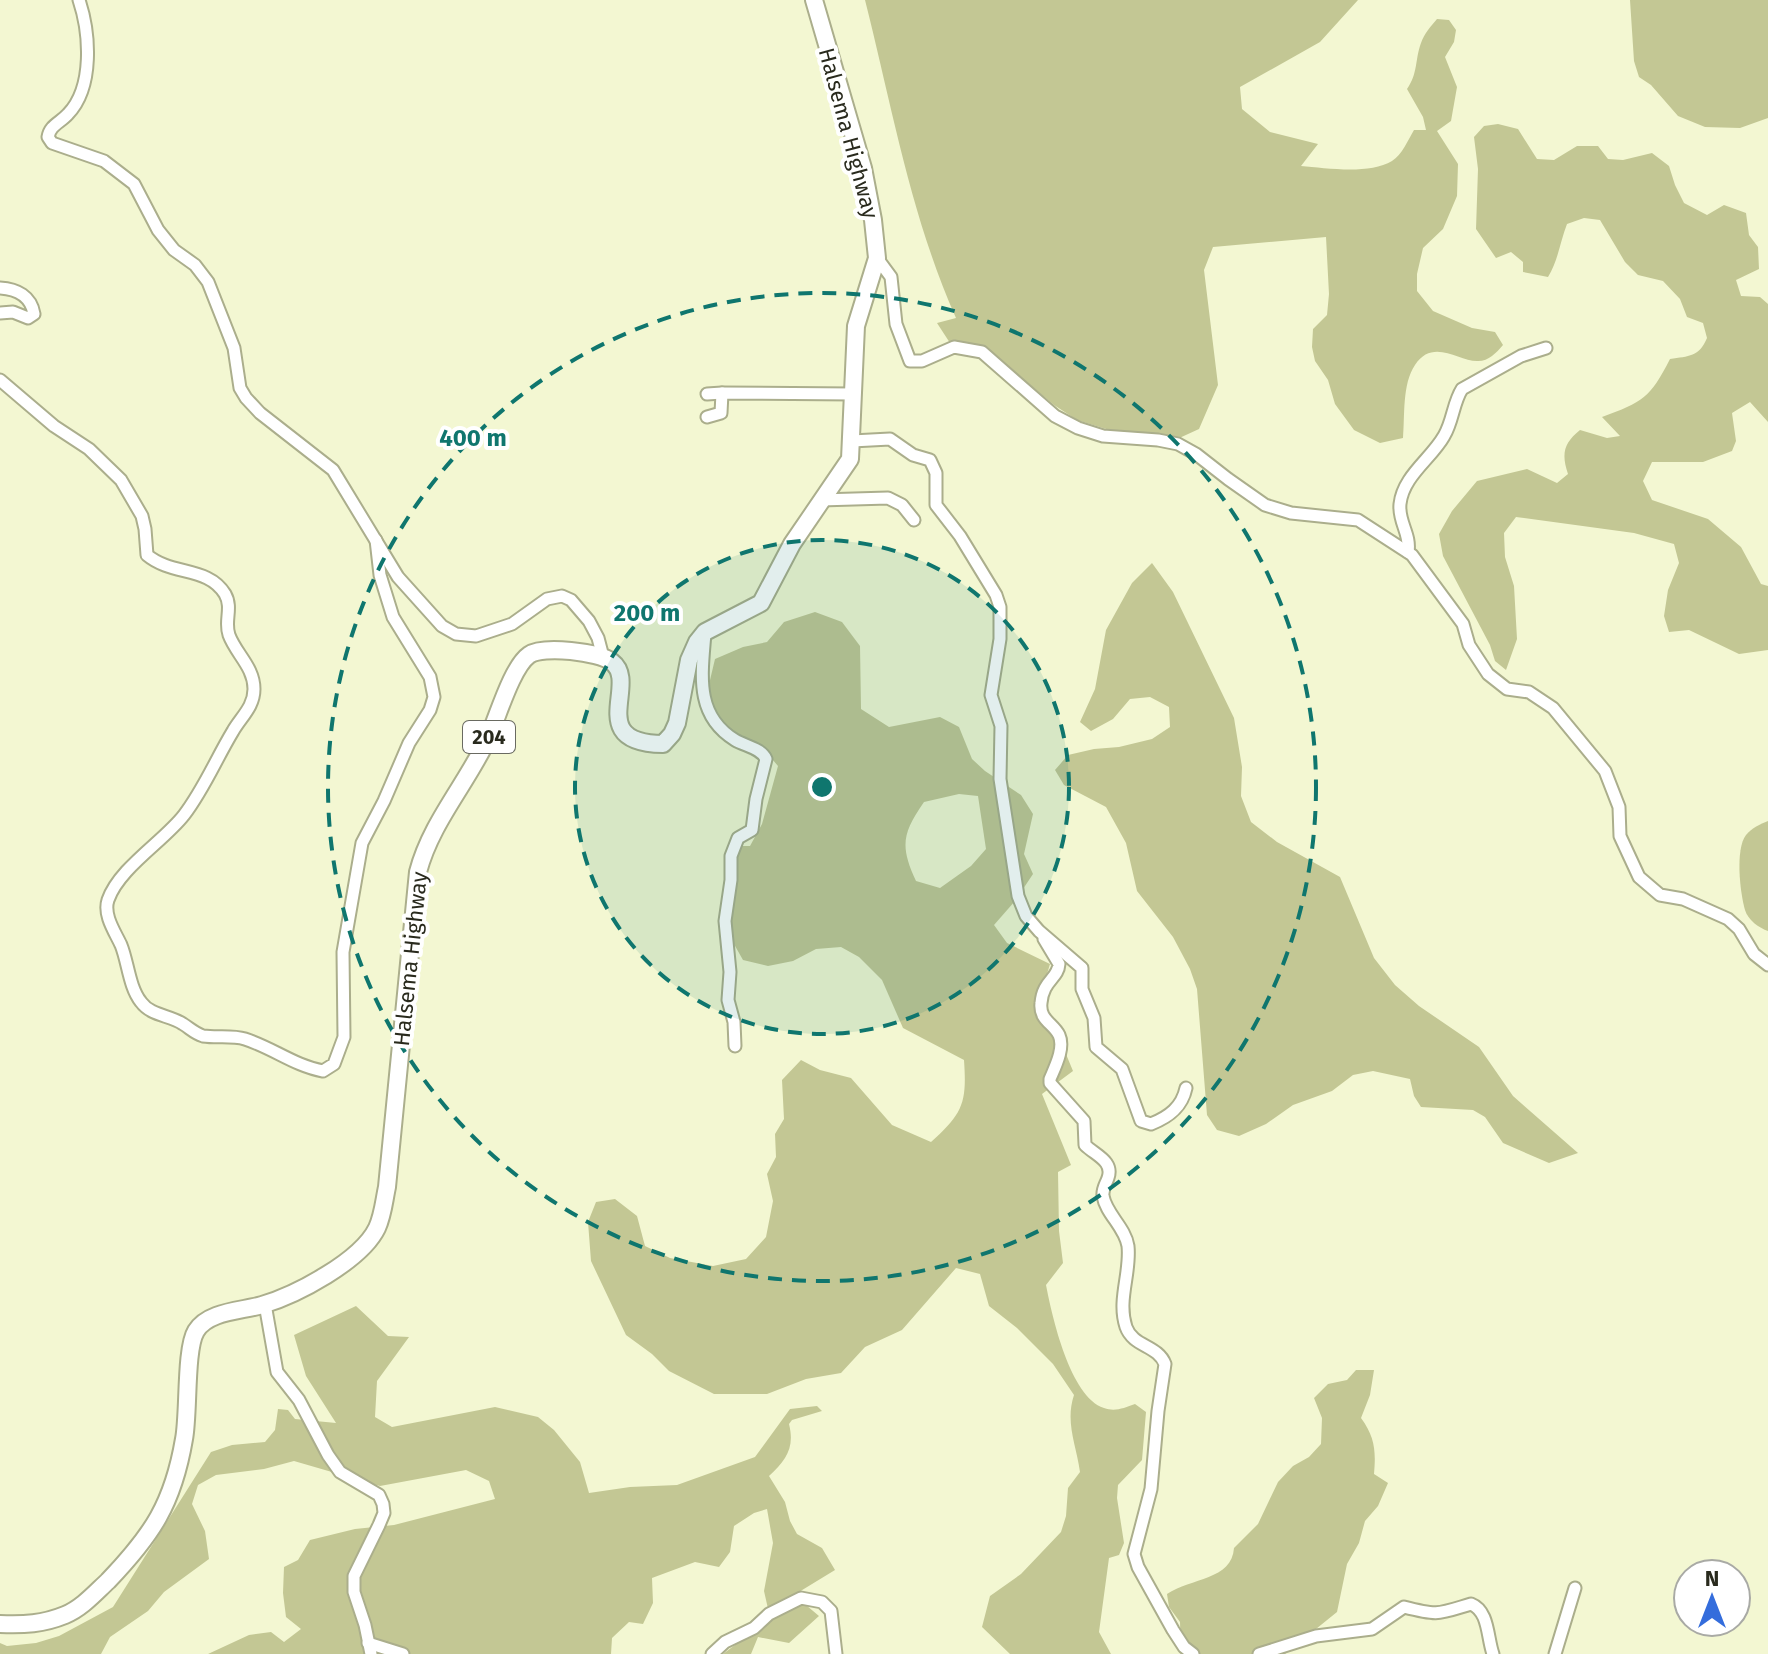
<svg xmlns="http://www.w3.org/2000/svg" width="1768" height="1654" font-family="'Fira Sans',sans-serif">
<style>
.green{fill:#c3c794;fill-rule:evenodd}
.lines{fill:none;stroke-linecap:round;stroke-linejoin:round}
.minor-casing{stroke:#abae8c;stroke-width:15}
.highway-casing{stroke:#abae8c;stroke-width:20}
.minor{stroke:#fff;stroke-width:11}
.highway{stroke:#fff;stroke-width:16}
.ring{fill:none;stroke:#0f766e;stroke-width:4;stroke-dasharray:14 10}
.labels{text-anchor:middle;stroke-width:8;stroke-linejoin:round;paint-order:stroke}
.shield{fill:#fff;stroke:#696a61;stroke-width:2}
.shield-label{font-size:20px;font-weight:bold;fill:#292a1d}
.street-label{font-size:22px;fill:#292a1d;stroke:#fff}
.centre{fill:#0f766e;stroke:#fff;stroke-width:4}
.ring-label{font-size:24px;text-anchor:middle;font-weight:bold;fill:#0f766e;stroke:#fff;stroke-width:8;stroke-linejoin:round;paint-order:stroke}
</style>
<rect width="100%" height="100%" fill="#f3f7d2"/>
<g class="green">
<path d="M865,0H1358L1320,42L1240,87L1242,109L1270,132L1318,144L1301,166C1326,168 1369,175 1392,161C1402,155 1408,140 1414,130H1426L1423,117L1407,89C1418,74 1415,59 1421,43C1424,34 1431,26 1437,19L1449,20L1456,30L1454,42L1445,57L1457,87L1451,121L1437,131L1458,164L1457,196L1443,229L1423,248L1417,274V291L1433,311L1472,328L1495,332L1503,345C1496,353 1489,361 1478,361C1460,362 1433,337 1415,365C1402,384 1405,416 1403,438L1380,443L1354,430L1335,404L1328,380L1315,361L1312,347L1313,329L1327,315L1329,294L1326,237L1213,247L1204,270L1218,385L1199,429L1175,440L1129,436L1077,420L1054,405L988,350L950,343L937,323L956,318C911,217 892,107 865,0Z"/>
<path d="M1630,0H1768V118L1740,128L1705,127L1678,116L1651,85L1639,77L1634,61Z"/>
<path d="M1498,124L1518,129L1537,159L1554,160L1577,146H1598L1608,159L1623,160L1652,153L1669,166L1675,185L1684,203L1707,215L1724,205L1746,213L1749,235L1758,247L1759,269L1736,280L1741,296L1760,297L1768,304V422L1750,402L1732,413L1736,441L1732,451L1703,462H1652L1643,481L1652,500L1708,519L1741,547L1761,584L1768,586V650L1739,654L1689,630L1669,632L1664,616L1668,590L1679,563L1674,544L1634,533L1516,517L1504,533L1505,557L1514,586L1517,639L1506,670L1495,661L1490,645L1443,556L1439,534L1452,511L1477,481L1527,469L1557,483L1568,474C1561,453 1564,443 1580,430L1607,438L1620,436L1602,417C1643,402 1650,398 1670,359C1689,356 1699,357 1707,338L1703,323L1687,317L1680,299L1663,281L1638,275L1625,262L1600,220L1584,218L1567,224C1560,242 1558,261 1548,277L1523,272V262L1511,252L1496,258L1476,229L1478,169L1474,137L1484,126Z"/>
<path d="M1152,563L1173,592L1234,718L1242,767L1241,796L1251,822L1277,842L1340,877L1374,958L1395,985L1419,1006L1479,1047L1513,1096L1578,1153L1549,1163L1503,1143L1485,1117L1473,1110L1421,1107L1414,1096L1410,1079L1373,1071L1353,1075L1332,1091L1293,1105L1266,1124L1239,1136L1217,1130L1207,1115L1197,989L1190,969L1173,937L1137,891L1126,843L1106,807L1064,785L1055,770L1068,755L1094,749L1119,747L1152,739L1170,727L1169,707L1150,697L1130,699L1113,719L1091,731L1080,722L1095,689L1106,630L1132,583Z"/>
<path d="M815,612L842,622L860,646L861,709L889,727L940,717L959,727L972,759L985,771L1021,795L1033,814L1024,854L1033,874L1015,901L994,925L1007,943L1050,964L1041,994L1073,1071L1042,1094L1071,1165L1058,1172L1059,1231L1063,1263L1046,1285C1052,1316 1070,1397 1104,1408C1115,1412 1124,1408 1135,1404L1146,1412L1142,1460L1118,1485L1117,1498L1124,1543L1119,1555L1109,1558L1099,1632L1111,1654H1010L982,1627L990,1596L1021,1574L1061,1532L1066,1516L1068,1488L1080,1472C1076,1444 1065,1422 1074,1395L1053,1364L1017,1328L989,1306L980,1274L956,1268L902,1330L865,1347L841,1373L806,1379L767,1394H714L669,1371L652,1354L626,1335L591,1261L588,1222L596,1202L615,1199L637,1216L645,1246L670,1258L713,1266L746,1259L766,1237L773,1201L767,1174L776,1157L775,1134L784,1119L782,1080L801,1060L820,1070L851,1078L892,1125L931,1142C963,1113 967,1103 964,1060L903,1028L882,980L859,957L841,947L816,949L793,961L768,966L743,960L730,937L728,917L735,885L725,863L735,846H750L762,824L778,766L767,753L725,728L706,697L715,659L743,647L767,642L784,622ZM959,794L978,796L986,849L971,866L940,888L916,881C900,846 902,834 924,802Z"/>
<path d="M1768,821V931C1759,928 1748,920 1745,910C1740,893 1735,849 1746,835C1752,828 1760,824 1768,821Z"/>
<path d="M356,1306L388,1336L409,1337L377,1381L375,1417L392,1427L495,1407L538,1417L554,1430L580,1462L589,1493L630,1487L677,1485L755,1457L790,1409L817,1406L822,1411L792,1420L789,1424C795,1448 786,1460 769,1476L785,1502L790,1521L797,1534L822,1548L835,1570L794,1595L819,1616L789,1643L758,1637L751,1654H723L755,1630L771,1622L764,1591L773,1543L767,1509L754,1513L734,1526L730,1552L719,1567L695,1562L652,1578L653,1603L643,1624L629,1622L612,1638L611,1654H208L249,1635L271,1632L284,1642L301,1629L286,1617L283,1593L284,1567L298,1560L310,1540L355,1529L394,1525L495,1499L489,1481L466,1470L380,1486L294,1461L264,1469L216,1475L198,1485L192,1504L205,1531L209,1559L164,1592L148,1611L110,1637L101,1654H0V1643L7,1646L36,1643L59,1636L113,1607L211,1452L232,1445L265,1442L275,1430L278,1409L288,1410L295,1419L336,1423L306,1376L294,1335Z"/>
<path d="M1356,1370H1374L1370,1395L1361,1418C1375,1437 1376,1451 1374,1474L1388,1483L1378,1506L1365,1521L1359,1543L1347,1564L1337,1612L1285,1654H1181L1180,1622L1169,1607L1167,1594C1191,1578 1232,1580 1234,1548L1258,1524L1278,1482L1293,1466L1309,1457L1321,1444L1322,1418L1314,1398L1328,1384L1347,1380Z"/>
</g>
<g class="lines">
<defs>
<g id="minor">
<path d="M79,0C90,33 94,87 68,114C60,123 50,125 48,137L52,143L104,161L134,184L158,230L174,250L195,265L208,282L234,348L240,388L246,398L260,413L333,470L398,577L442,626L456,634L476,636L512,624L547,599L562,596L571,600L589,621L598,638L603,657"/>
<path d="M877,258L891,277L896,324L910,361H922L954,347L982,352L1055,416L1078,428L1103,436L1158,440L1178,444L1196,454L1228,479L1265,505L1291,513L1358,520L1412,555L1463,624L1469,645L1488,674L1507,689L1529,692L1553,708L1605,771L1619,807L1620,836L1639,877L1660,895L1683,899L1728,919L1739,929L1754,954L1768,965"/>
<path d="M0,288C17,289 31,296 34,314L28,318L13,312L0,313"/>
<path d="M0,380L54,426L89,449L121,480L142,516L145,529L147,555C172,576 208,566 225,594C233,608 224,621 229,635C236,654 254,667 254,689C254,707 241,717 233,731C216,759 204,789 184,815C164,841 119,868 108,900C103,915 115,932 121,945C128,962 129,987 141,1002C151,1016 170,1015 183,1024C191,1029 194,1033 203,1036C217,1038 232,1035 245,1039C273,1048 295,1066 323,1071L334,1064L344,1037L343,952L362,843L384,801L409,743L430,710L434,697L430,677L393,617L380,575L376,540"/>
<path d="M707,394L722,393"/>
<path d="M707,417L721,413L722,393L853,394"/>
<path d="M852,441L890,439L913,455L930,460L936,473V505L960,536L996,595L1000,607V639L991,695L1001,726L1000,779L1018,896L1026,916L1039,931L1082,968V989L1094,1018L1096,1047L1122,1069L1141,1121L1151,1124C1169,1117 1182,1107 1186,1088"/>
<path d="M820,500L888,498L902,505L914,520"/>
<path d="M1408,552C1411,534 1398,522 1400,504C1403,476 1431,459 1444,436C1453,421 1453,403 1462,389L1521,356L1546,348"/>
<path d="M705,633C702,673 694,715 735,740C745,746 761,748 766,759L756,799L752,830L738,838L731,856V880L725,921L730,972L728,1000L734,1022L735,1046"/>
<path d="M1044,939L1059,964C1058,979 1043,980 1041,1003C1039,1020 1053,1023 1059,1035C1065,1048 1055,1067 1050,1079V1083L1084,1121L1085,1145C1095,1155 1114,1161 1108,1178C1106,1184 1102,1189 1103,1196C1106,1214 1125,1227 1128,1246C1131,1273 1117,1300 1126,1327C1133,1347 1158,1345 1165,1364L1158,1411L1151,1489L1134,1554L1138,1567L1173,1630L1184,1647L1193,1654"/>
<path d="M265,1304L277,1372L299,1400L328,1455L340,1472L379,1495L383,1504L384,1513L379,1525L354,1576V1592L365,1625L371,1654"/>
<path d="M368,1643L403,1654"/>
<path d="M712,1654L725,1642L754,1628L769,1614L801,1598L822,1602L831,1611L836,1654"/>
<path d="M1259,1654L1316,1636L1372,1629L1404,1607C1439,1616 1438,1614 1471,1604C1489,1611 1487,1637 1493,1654"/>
<path d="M1555,1654L1575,1588"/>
</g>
<path id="highway" d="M0,1624C24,1625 43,1624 65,1615C82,1608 95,1593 108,1581C152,1535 173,1504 184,1439C189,1414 185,1349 196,1331C208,1311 242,1311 262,1305C296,1295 361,1261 377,1228C383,1215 384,1201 387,1187L418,872C431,822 468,782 489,736C498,716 512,667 529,655C543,645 599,652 612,662C640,683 584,743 663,744L672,734L677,723L689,660L697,642L705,632L761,603L792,544L850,459L856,326L877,258L873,220L863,168L814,0"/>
</defs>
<use href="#minor" class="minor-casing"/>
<use href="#highway" class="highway-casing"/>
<use href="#minor" class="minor"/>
<use href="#highway" class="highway"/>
</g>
<circle cx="822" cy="787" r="247" fill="#0f766e" fill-opacity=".12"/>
<g class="ring">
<circle cx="822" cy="787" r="247"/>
<circle cx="822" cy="787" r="494"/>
</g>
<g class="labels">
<rect class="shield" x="463" y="721" width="52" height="32" rx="6"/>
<g class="shield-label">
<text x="489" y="744">204</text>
</g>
<g class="street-label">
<text transform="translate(849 133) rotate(75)" y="8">Halsema Highway</text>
<text transform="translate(410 959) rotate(-84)" y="8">Halsema Highway</text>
</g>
</g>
<circle cx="822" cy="787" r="12" class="centre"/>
<g class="ring-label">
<text x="473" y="446">400 m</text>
<text x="647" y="621">200 m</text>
</g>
<g transform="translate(1712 1598)"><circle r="38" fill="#ffffff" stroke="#a9aaa5" stroke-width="2"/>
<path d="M0-6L14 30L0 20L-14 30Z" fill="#346ddc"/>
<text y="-12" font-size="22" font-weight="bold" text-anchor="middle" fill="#292a1d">N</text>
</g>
</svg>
